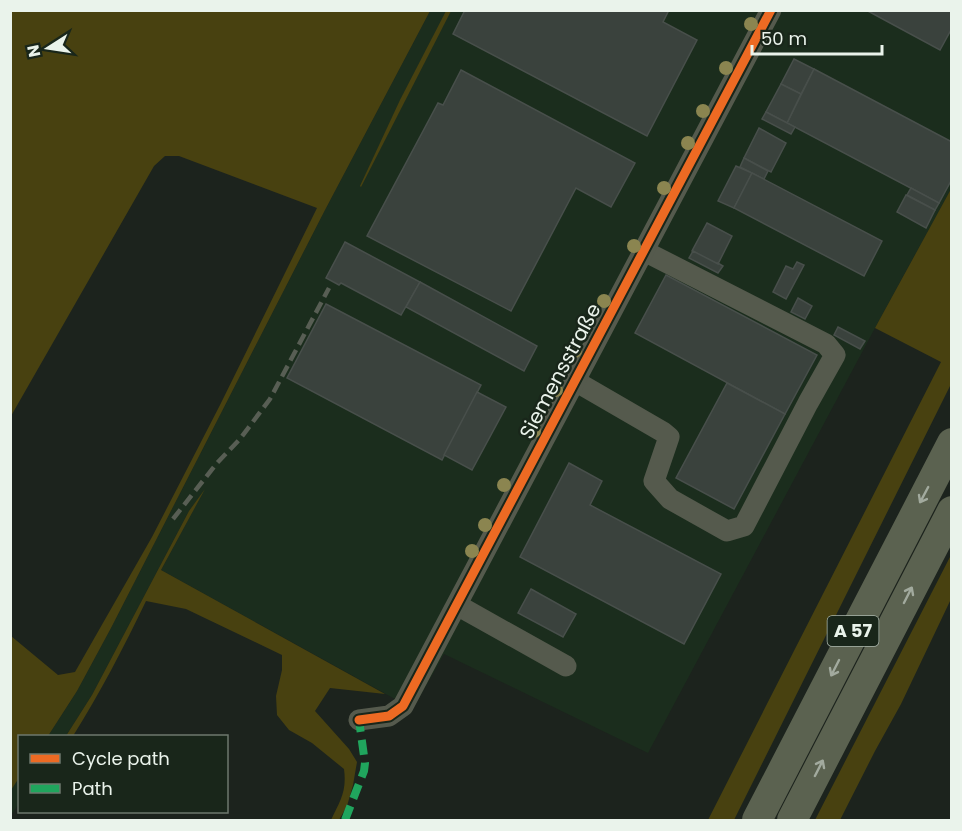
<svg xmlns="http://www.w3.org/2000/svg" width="962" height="831" font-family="Poppins,sans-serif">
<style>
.built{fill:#1b2d1d}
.green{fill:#484110}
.building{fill:#3a423d;stroke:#484f4b;stroke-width:1.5}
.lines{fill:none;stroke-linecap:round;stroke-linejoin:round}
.minor{stroke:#555a4d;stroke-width:21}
.highway{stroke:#5b6250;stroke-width:30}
.rail{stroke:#585e54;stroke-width:4.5;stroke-dasharray:12 6;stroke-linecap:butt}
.quiet{stroke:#20a55d;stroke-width:8;stroke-dasharray:15 8;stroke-linecap:butt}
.cycleway-casing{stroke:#19261a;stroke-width:13}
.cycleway{stroke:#ed6a23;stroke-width:9}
.tree{fill:#8b8550}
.oneway{stroke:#a2aa9e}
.labels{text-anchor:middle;stroke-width:5;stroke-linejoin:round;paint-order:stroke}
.shield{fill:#19261a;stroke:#abb6ac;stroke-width:1.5}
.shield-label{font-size:18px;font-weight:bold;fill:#eaf3eb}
.street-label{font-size:20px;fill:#eaf3eb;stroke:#19261a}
</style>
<rect width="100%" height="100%" fill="#1c231d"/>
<g class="built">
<path d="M430,11H951V189L875,328L648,753L444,654L413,709L161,570L202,494L189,511L92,695L66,736H48L77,691L111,628L325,210Z"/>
<path d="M19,778V804L11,815L10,790Z"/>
</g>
<g class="green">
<path d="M10,11H430L325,210L111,628L77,691L48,736H20L19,778L11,790V636L58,675L75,672L152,537L220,405L317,208L179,156H165L154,166L11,416Z"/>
<path d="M446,11H451L361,187L360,186L400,100Z"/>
<path d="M951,189V384L734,820H708L941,362L875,328Z"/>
<path d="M205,489L161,570L385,694L330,688L315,711L349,749L357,762L353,785L347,806L339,820H331C340,801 347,792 344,769L312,743L289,730L277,715L276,696L282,670V655L186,609L146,601C124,647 100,693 73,736H66L92,695L189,511Z"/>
<path d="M951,555V599L901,704L875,751L840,820H815Z"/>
</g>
<g class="building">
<path d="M465,10H669L663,22L697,40L647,136L453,34Z"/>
<path d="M866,10H951L952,28L940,50Z"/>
<path d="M794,59L814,69L801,94L781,84Z"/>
<path d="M814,69L952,142V179L939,203L787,123Z"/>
<path d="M461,70L635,163L611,207L576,188L511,311L367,236L438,103L443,105Z"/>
<path d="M781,84L801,94L787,123L766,112Z"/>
<path d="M766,112L795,127L791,134L762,119Z"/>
<path d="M759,128L786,143L771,172L744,158Z"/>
<path d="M744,158L768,171L764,179L740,167Z"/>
<path d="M736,166L752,173L734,208L718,201Z"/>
<path d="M752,173L882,241L864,276L734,208Z"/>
<path d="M911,188L939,203L935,210L907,195Z"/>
<path d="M906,195L935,210L926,228L897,212Z"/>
<path d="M707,223L732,236L718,264L692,251Z"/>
<path d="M345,242L420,282L401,315L341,283L339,285L326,278Z"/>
<path d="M693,251L718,264V263L723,266L718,273L689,258Z"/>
<path d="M797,262L804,265L786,299L773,292L786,266L793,269Z"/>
<path d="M666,275L817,355L785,414L635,333Z"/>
<path d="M420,282L537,346L524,371L406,307Z"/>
<path d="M798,298L812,306L805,319L791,312Z"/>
<path d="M326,304L481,385L442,460L287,378Z"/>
<path d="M838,327L865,341L860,349L834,335Z"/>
<path d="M727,383L785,414L734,509L676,478Z"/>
<path d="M477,392L506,407L472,470L444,455Z"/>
<path d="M569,463L602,481L590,505L721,574L684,644L520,557Z"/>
<path d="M531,589L576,614L563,637L518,613Z"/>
</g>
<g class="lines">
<g class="minor">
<path d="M575,381L663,432L669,437L654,481L670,499L727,531L744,526L808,403L835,355L826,344L644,251"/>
<path d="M457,605L566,666"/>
<path d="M359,720L389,716L403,706L771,10"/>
</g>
<g class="highway">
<path d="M757,820L952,443"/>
<path d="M792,820L952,511"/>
</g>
<path class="rail" d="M173,519L217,463L240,439L270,399L329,288"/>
<path class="quiet" d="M345,820L364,771L365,763L359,720"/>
<defs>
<path id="cycleway" d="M359,720L389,716L403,706L771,10"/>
</defs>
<use href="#cycleway" class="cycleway-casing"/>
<use href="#cycleway" class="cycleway"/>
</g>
<g class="tree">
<circle cx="751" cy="24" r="7"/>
<circle cx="726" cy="68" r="7"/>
<circle cx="703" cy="111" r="7"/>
<circle cx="688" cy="143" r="7"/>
<circle cx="664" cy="188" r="7"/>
<circle cx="634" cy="246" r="7"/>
<circle cx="604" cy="301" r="7"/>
<circle cx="575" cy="351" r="7"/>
<circle cx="556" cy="390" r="7"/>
<circle cx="534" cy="431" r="7"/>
<circle cx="504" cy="485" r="7"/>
<circle cx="485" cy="525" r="7"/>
<circle cx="472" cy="551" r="7"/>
</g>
<defs><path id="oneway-shaft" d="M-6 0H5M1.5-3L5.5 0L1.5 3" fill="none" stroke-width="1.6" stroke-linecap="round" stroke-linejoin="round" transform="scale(1.5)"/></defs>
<g class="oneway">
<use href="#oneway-shaft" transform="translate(924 495) rotate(118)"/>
<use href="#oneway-shaft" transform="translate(908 595) rotate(-63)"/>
<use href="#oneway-shaft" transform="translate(835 668) rotate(117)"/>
<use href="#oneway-shaft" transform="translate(819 768) rotate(-63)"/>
</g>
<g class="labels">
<rect class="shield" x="827.5" y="616" width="51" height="30" rx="4.5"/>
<g class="shield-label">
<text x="853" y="637">A 57</text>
</g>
<g class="street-label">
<text transform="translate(560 371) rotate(-62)" y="7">Siemensstraße</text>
</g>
</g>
<rect width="962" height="831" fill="none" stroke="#eaf3eb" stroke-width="24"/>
<rect x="18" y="735" width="210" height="78" fill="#19261a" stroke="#6d786e" stroke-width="1.5"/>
<rect x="30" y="754" width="30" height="9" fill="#ed6a23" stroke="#6d786e" stroke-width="1.5"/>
<text x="72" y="765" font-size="18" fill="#eaf3eb">Cycle path</text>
<rect x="30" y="784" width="30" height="9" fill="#20a55d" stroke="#6d786e" stroke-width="1.5"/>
<text x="72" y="795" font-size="18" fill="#eaf3eb">Path</text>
<g transform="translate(48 48) rotate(258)" stroke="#19261a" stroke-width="4.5" paint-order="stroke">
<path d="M0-4.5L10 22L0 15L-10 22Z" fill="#eaf3eb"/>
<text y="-9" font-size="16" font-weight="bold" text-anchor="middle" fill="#eaf3eb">N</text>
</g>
<path d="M752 45v9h130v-9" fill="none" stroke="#eaf3eb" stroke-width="3"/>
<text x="761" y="45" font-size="18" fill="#eaf3eb" stroke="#19261a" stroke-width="4.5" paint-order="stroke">50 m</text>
</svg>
